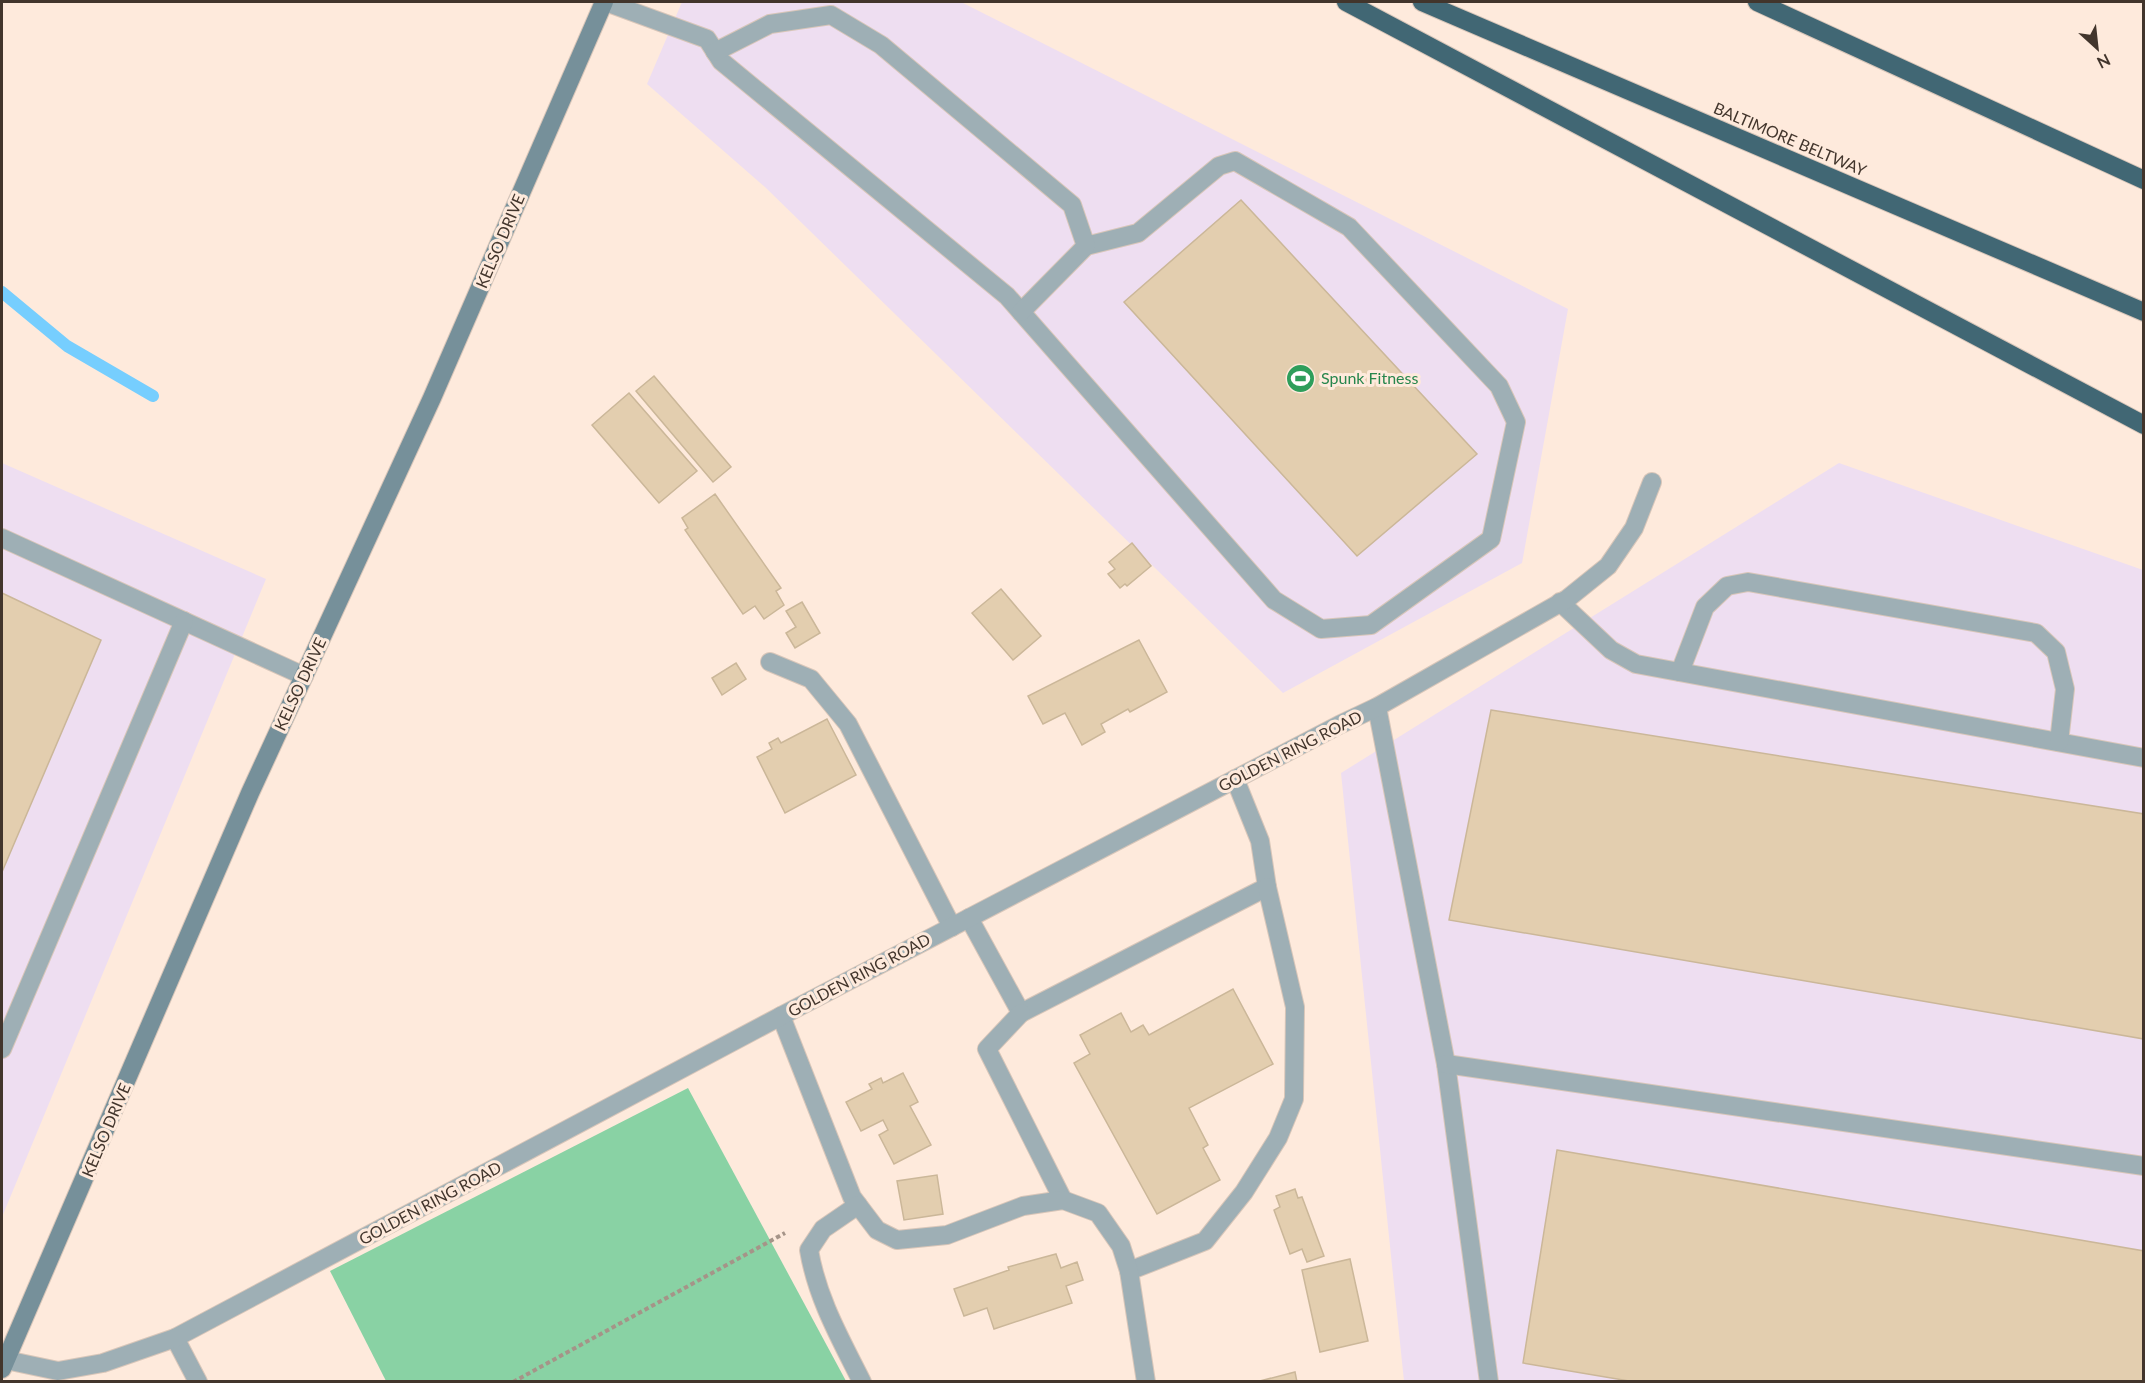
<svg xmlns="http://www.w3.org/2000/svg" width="2145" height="1383" font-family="Lato,sans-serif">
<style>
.commercial{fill:#eedef1}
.green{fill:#89d2a4}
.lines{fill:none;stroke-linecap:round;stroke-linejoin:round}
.stream{stroke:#76cefe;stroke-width:12}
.building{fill:#e3ceaf;stroke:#cbb799;stroke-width:1.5}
.lane-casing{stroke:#d8c6b9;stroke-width:20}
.street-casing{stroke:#d8c6b9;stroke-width:20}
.secondary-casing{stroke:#d8c6b9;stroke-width:20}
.highway-casing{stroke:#d8c6b9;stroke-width:20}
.path{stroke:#a59488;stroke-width:4;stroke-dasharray:4.5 3;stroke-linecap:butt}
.lane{stroke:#9eafb5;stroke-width:18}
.street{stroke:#9eafb5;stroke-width:18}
.secondary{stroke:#76909a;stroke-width:18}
.highway{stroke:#416774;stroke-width:18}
.labels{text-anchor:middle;stroke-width:6;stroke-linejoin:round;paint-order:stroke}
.street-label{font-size:16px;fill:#42352c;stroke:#feeadc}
.leisure-label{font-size:16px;fill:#27864d;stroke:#feeadc;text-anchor:start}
</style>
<rect width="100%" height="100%" fill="#feeadc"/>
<g class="commercial">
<path d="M682,2H961L1568,309L1522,563L1283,693L765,187L647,84Z"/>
<path d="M2,463L266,579L2,1217Z"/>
<path d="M1839,463L2143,570V1381H1404L1341,773Z"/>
</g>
<path class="green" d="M688,1088L846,1381H386L330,1271Z"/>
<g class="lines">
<path class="stream" d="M2,292L67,346L153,396"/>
</g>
<g class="building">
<path d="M1241,200L1477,454L1357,556L1124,302Z"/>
<path d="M654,376L731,467L713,482L636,391Z"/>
<path d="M629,393L697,471L659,503L592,425Z"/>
<path d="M715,494L781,588L776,591L784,605L764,619L755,606L743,614L685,530L688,528L682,518Z"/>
<path d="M1132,543L1151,566L1127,586L1125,584L1120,588L1108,574L1115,569L1109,562Z"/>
<path d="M1001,589L1041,636L1013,660L972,613Z"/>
<path d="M2,593L101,640L2,872Z"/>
<path d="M802,602L820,633L795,648L786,633L796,627L786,611Z"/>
<path d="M1139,640L1167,692L1130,712L1128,709L1101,724L1105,732L1082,745L1065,713L1043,724L1028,696Z"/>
<path d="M736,663L746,679L722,695L712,678Z"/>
<path d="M1491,710L2144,814V1039L1449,920Z"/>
<path d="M827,719L856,775L785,813L757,757L772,749L769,743L778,738L781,743Z"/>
<path d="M1233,989L1273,1064L1189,1108L1208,1145L1203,1148L1220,1180L1157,1214L1074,1063L1090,1054L1080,1035L1121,1013L1131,1032L1143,1025L1149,1035Z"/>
<path d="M903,1073L918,1102L910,1106L931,1145L894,1164L879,1135L888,1130L883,1120L861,1131L846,1102L872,1089L869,1084L881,1078L883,1083Z"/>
<path d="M1557,1150L2144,1251V1382H1635L1523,1363Z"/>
<path d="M937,1175L943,1214L904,1220L897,1181Z"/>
<path d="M1295,1189L1298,1198L1302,1197L1324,1256L1307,1262L1302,1249L1290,1254L1274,1210L1280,1207L1276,1196Z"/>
<path d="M1056,1254L1061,1268L1077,1262L1083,1280L1066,1286L1072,1303L994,1329L987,1308L964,1316L954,1289L1009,1270L1008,1267Z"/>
<path d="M1350,1259L1368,1341L1320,1352L1302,1270Z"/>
<path d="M1295,1372L1297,1382H1256Z"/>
</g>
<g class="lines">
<defs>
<g id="lane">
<path d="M606,2L707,39L721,61L1007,296L1274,600L1321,629L1371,625L1491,539L1516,422L1499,386L1349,227L1235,161L1219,166L1138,233L1086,246"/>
<path d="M715,52L770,24L831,15L881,45L1072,205L1086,246L1021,312"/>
<path d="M2,538L304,676"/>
<path d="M1560,602L1611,650L1636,664L2144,758"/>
<path d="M770,662L811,679L848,724L952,927"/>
<path d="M1680,672L1705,607L1727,586L1748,582L2036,633L2056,652L2065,689L2059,742"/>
<path d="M1377,707L1446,1064L1489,1382"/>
<path d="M969,918L1021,1013L1267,887L1260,841L1235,779"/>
<path d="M1021,1013L987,1049L1063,1200"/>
<path d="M781,1016L852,1197L858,1205"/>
<path d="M2,1049L184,621"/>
<path d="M1446,1064L2144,1166"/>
<path d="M1129,1271L1205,1241L1244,1192L1278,1138L1294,1099L1295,1007L1267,887"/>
<path d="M175,1338L198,1382"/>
<path d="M862,1382C840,1338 817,1298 809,1250L823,1229L858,1205L877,1230L897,1240L947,1235L1023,1206L1063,1200L1098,1213L1121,1246L1129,1271L1146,1382"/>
</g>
<path id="street" d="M6,1360L58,1371L103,1363L175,1338L781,1016L1339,725L1377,707L1567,599L1608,566L1634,528L1652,482"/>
<path id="secondary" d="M2,1369L250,793L432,398L604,2"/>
<g id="highway">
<path d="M1346,2L2144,425"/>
<path d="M1422,2L2144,312"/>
<path d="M1757,2L2144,180"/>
</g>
</defs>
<use href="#lane" class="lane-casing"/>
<use href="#street" class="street-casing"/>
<use href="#secondary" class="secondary-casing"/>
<use href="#highway" class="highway-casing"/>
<path class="path" d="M513,1382L785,1233"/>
<use href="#lane" class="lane"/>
<use href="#street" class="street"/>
<use href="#secondary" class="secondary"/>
<use href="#highway" class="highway"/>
</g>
<defs>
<symbol id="stadium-disc" viewBox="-11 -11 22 22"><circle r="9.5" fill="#2e9e5b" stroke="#feeadc"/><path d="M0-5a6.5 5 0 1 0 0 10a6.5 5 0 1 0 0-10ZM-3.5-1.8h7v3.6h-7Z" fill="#fff"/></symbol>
</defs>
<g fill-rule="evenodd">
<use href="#stadium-disc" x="1284" y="362" width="33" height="33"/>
</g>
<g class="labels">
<g class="street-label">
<text transform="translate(1790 139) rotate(23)" y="6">BALTIMORE BELTWAY</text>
<text transform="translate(500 241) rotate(-67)" y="6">KELSO DRIVE</text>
<text transform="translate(300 684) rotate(-65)" y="6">KELSO DRIVE</text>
<text transform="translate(1290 751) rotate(-27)" y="6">GOLDEN RING ROAD</text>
<text transform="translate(859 975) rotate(-28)" y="6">GOLDEN RING ROAD</text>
<text transform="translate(106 1130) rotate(-67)" y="6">KELSO DRIVE</text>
<text transform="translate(430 1203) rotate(-28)" y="6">GOLDEN RING ROAD</text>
</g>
<g class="leisure-label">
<text x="1321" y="384">Spunk Fitness</text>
</g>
</g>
<rect width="2145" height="1383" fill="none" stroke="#42352c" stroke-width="6"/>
<g transform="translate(2097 48) rotate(153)" stroke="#feeadc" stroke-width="4.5" paint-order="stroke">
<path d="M0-4.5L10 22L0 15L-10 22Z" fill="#42352c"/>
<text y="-9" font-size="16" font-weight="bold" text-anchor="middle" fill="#42352c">N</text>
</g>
</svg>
